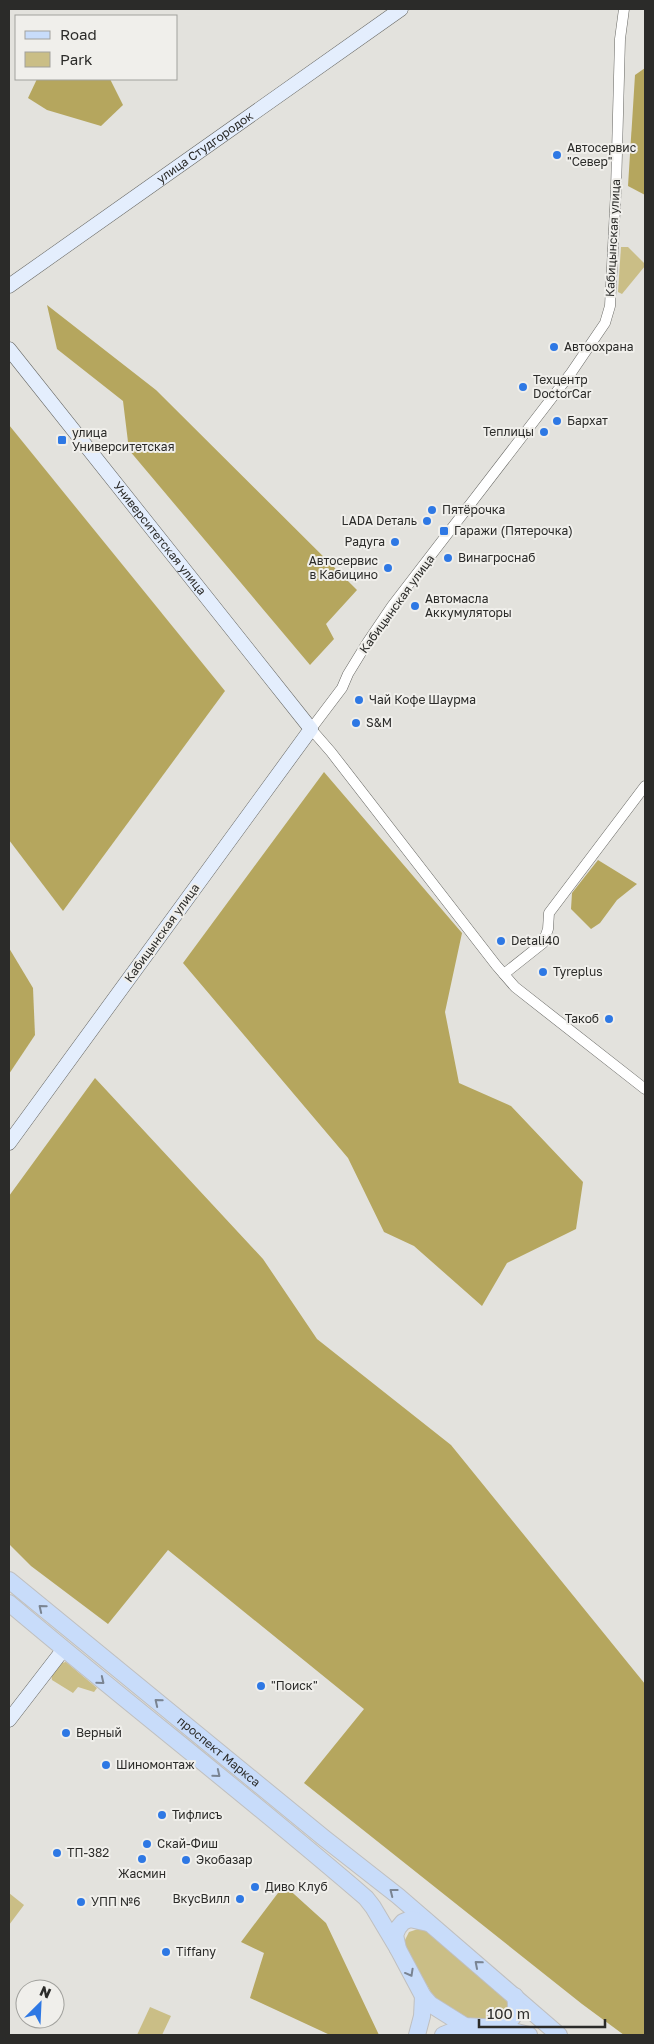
<svg xmlns="http://www.w3.org/2000/svg" width="654" height="2044" font-family="'Golos Text',sans-serif">
<style>
.green{fill:#cabe86}
.forest{fill:#b5a65e}
.lines{fill:none;stroke-linecap:round;stroke-linejoin:round}
.street-casing{stroke:#666662;stroke-width:11}
.secondary-casing{stroke:#666662;stroke-width:15}
.primary-casing{stroke:#bfbfbf;stroke-width:18}
.street{stroke:#fff;stroke-width:10}
.secondary{stroke:#e4eefd;stroke-width:14}
.primary{stroke:#c8dcfa;stroke-width:16}
.oneway{stroke:#7a8492}
.poi-dot{fill:#2e78e4;stroke:#f0efeb;stroke-width:2}
.labels{text-anchor:middle;stroke-width:4;stroke-linejoin:round;paint-order:stroke}
.street-label{font-size:12px;fill:#2b2b29;stroke:#f0efeb}
.poi-label{font-size:12px;fill:#2b2b29;stroke:#f0efeb;text-anchor:start}
</style>
<rect width="100%" height="100%" fill="#e3e2dd"/>
<g class="green">
<path d="M621,247H628L645,264V266L622,294L618,292Z"/>
<path d="M66,1662L97,1688L94,1692L78,1687L73,1693L52,1680L51,1674L61,1663Z"/>
<path d="M9,1893L24,1905L9,1925Z"/>
<path d="M418,1929L427,1931L511,1998L505,2021L468,2018L434,1997L405,1948V1940L409,1932Z"/>
<path d="M150,2007L171,2016L162,2035H137Z"/>
</g>
<g class="forest">
<path d="M645,68V195L628,186L635,75Z"/>
<path d="M37,79H110L123,105L101,126L47,110L28,98Z"/>
<path d="M47,305L156,390L357,590L326,624L334,639L310,665L129,450L123,401L57,349Z"/>
<path d="M9,425L225,691L63,911L9,840Z"/>
<path d="M324,772L462,933L445,1012L459,1083L511,1106L583,1182L576,1229L507,1263L482,1306L414,1246L384,1232L348,1158L183,963Z"/>
<path d="M598,860L637,884L617,900L600,923L591,929L571,909L572,893Z"/>
<path d="M9,948L33,988L35,1035L9,1074Z"/>
<path d="M95,1078L263,1259L317,1339L451,1445L645,1684V2035H624L582,2004L304,1783L364,1709L168,1550L108,1624L31,1566L9,1544V1196Z"/>
<path d="M284,1885L326,1923L379,2035H330L250,1998L264,1953L241,1942Z"/>
</g>
<g class="lines">
<defs>
<g id="street">
<path d="M624,9L620,39L616,190L610,306L605,323L571,373L392,606L367,643L348,674L342,688L311,729L331,752L496,965L515,987L645,1089"/>
<path d="M504,974L543,943L548,929L549,913L645,786"/>
</g>
<g id="secondary">
<path id="s1" d="M9,286L401,9"/>
<path id="s2" d="M9,349L311,729L9,1143"/>
<path d="M9,1720L63,1650"/>
</g>
<g id="primary">
<path id="s3" d="M9,1580L324,1838L398,1896L559,2035"/>
<path d="M9,1603C127,1703 249,1797 366,1898L373,1907L398,1949"/>
<path d="M428,1923L410,1919L403,1922L398,1928L395,1935L398,1949L423,1996L430,2004L465,2026L500,2028L529,2035"/>
<path d="M500,2028C514,2019 518,2014 515,1996"/>
<path d="M417,2035L422,2016L423,1996"/>
<path d="M443,2035L465,2026"/>
</g>
</defs>
<use href="#street" class="street-casing"/>
<use href="#secondary" class="secondary-casing"/>
<use href="#primary" class="primary-casing"/>
<use href="#street" class="street"/>
<use href="#secondary" class="secondary"/>
<use href="#primary" class="primary"/>
</g>
<defs><path id="oneway-chevron" d="M-2-3.5L2.5 0L-2 3.5" fill="none" stroke-width="1.6" stroke-linecap="round" stroke-linejoin="round" transform="scale(1.25)"/></defs>
<g class="oneway">
<use href="#oneway-chevron" transform="translate(42 1608) rotate(-141)"/>
<use href="#oneway-chevron" transform="translate(101 1681) rotate(39)"/>
<use href="#oneway-chevron" transform="translate(158 1702) rotate(-141)"/>
<use href="#oneway-chevron" transform="translate(217 1774) rotate(39)"/>
<use href="#oneway-chevron" transform="translate(393 1892) rotate(-142)"/>
<use href="#oneway-chevron" transform="translate(478 1964) rotate(-139)"/>
<use href="#oneway-chevron" transform="translate(410 1973) rotate(61)"/>
</g>
<g class="poi-dot">
<circle cx="557" cy="155" r="5"/>
<circle cx="554" cy="347" r="5"/>
<circle cx="523" cy="387" r="5"/>
<circle cx="557" cy="421" r="5"/>
<circle cx="544" cy="432" r="5"/>
<rect x="57" y="435" width="10" height="10" rx="2.5"/>
<circle cx="432" cy="510" r="5"/>
<circle cx="427" cy="521" r="5"/>
<rect x="439" y="526" width="10" height="10" rx="2.5"/>
<circle cx="395" cy="542" r="5"/>
<circle cx="448" cy="558" r="5"/>
<circle cx="388" cy="568" r="5"/>
<circle cx="415" cy="606" r="5"/>
<circle cx="359" cy="700" r="5"/>
<circle cx="356" cy="723" r="5"/>
<circle cx="501" cy="941" r="5"/>
<circle cx="543" cy="972" r="5"/>
<circle cx="609" cy="1019" r="5"/>
<circle cx="261" cy="1686" r="5"/>
<circle cx="66" cy="1733" r="5"/>
<circle cx="106" cy="1765" r="5"/>
<circle cx="162" cy="1815" r="5"/>
<circle cx="147" cy="1844" r="5"/>
<circle cx="57" cy="1853" r="5"/>
<circle cx="142" cy="1859" r="5"/>
<circle cx="186" cy="1860" r="5"/>
<circle cx="255" cy="1887" r="5"/>
<circle cx="240" cy="1899" r="5"/>
<circle cx="81" cy="1902" r="5"/>
<circle cx="166" cy="1952" r="5"/>
</g>
<g class="labels">
<g class="street-label">
<text dy="4" stroke="none"><textPath href="#s1" startOffset="240">улица Студгородок</textPath></text>
<text transform="translate(613 238) rotate(-87)" y="4">Кабицынская улица</text>
<text dy="4" stroke="none"><textPath href="#s2" startOffset="242">Университетская улица</textPath></text>
<text transform="translate(397 604) rotate(-54)" y="4">Кабицынская улица</text>
<text transform="translate(162 933) rotate(-54)" y="4">Кабицынская улица</text>
<text dy="4" stroke="none"><textPath href="#s3" startOffset="271">проспект Маркса</textPath></text>
</g>
<g class="poi-label">
<text x="567" y="152">Автосервис<tspan x="567" dy="14">"Север"</tspan></text>
<text x="564" y="351">Автоохрана</text>
<text x="533" y="384">Техцентр<tspan x="533" dy="14">DoctorCar</tspan></text>
<text x="567" y="425">Бархат</text>
<text x="534" y="436" text-anchor="end">Теплицы</text>
<text x="72" y="437">улица<tspan x="72" dy="14">Университетская</tspan></text>
<text x="442" y="514">Пятёрочка</text>
<text x="417" y="525" text-anchor="end">LADA Dеталь</text>
<text x="454" y="535">Гаражи (Пятерочка)</text>
<text x="385" y="546" text-anchor="end">Радуга</text>
<text x="458" y="562">Винагроснаб</text>
<text x="378" y="565" text-anchor="end">Автосервис<tspan x="378" dy="14">в Кабицино</tspan></text>
<text x="425" y="603">Автомасла<tspan x="425" dy="14">Аккумуляторы</tspan></text>
<text x="369" y="704">Чай Кофе Шаурма</text>
<text x="366" y="727">S&amp;M</text>
<text x="511" y="945">Detali40</text>
<text x="553" y="976">Tyreplus</text>
<text x="599" y="1023" text-anchor="end">Такоб</text>
<text x="271" y="1690">"Поиск"</text>
<text x="76" y="1737">Верный</text>
<text x="116" y="1769">Шиномонтаж</text>
<text x="172" y="1819">Тифлисъ</text>
<text x="157" y="1848">Скай-Фиш</text>
<text x="67" y="1857">ТП-382</text>
<text x="196" y="1864">Экобазар</text>
<text x="142" y="1878" text-anchor="middle">Жасмин</text>
<text x="265" y="1891">Диво Клуб</text>
<text x="230" y="1903" text-anchor="end">ВкусВилл</text>
<text x="91" y="1906">УПП №6</text>
<text x="176" y="1956">Tiffany</text>
</g>
</g>
<rect width="654" height="2044" fill="none" stroke="#2b2b29" stroke-width="20"/>
<rect x="15" y="15" width="162" height="65" fill="#f0efeb" stroke="#a1a19d"/>
<rect x="25" y="31" width="25" height="8" fill="#c8dcfa" stroke="#a1a19d"/>
<text x="60" y="40" font-size="15" fill="#2b2b29">Road</text>
<rect x="25" y="52" width="25" height="15" fill="#cabe86" stroke="#a1a19d"/>
<text x="60" y="65" font-size="15" fill="#2b2b29">Park</text>
<g transform="translate(40 2004) rotate(24)"><circle r="24" fill="#f0efeb" stroke="#a1a19d"/>
<path d="M0-4L9 19L0 12L-9 19Z" fill="#2e78e4"/>
<text y="-8" font-size="14" font-weight="bold" text-anchor="middle" fill="#2b2b29">N</text>
</g>
<path d="M479 2019v8h126v-8" fill="none" stroke="#2b2b29" stroke-width="2.5"/>
<text x="487" y="2019" font-size="15" fill="#2b2b29" stroke="#f0efeb" stroke-width="4" paint-order="stroke">100 m</text>
</svg>
